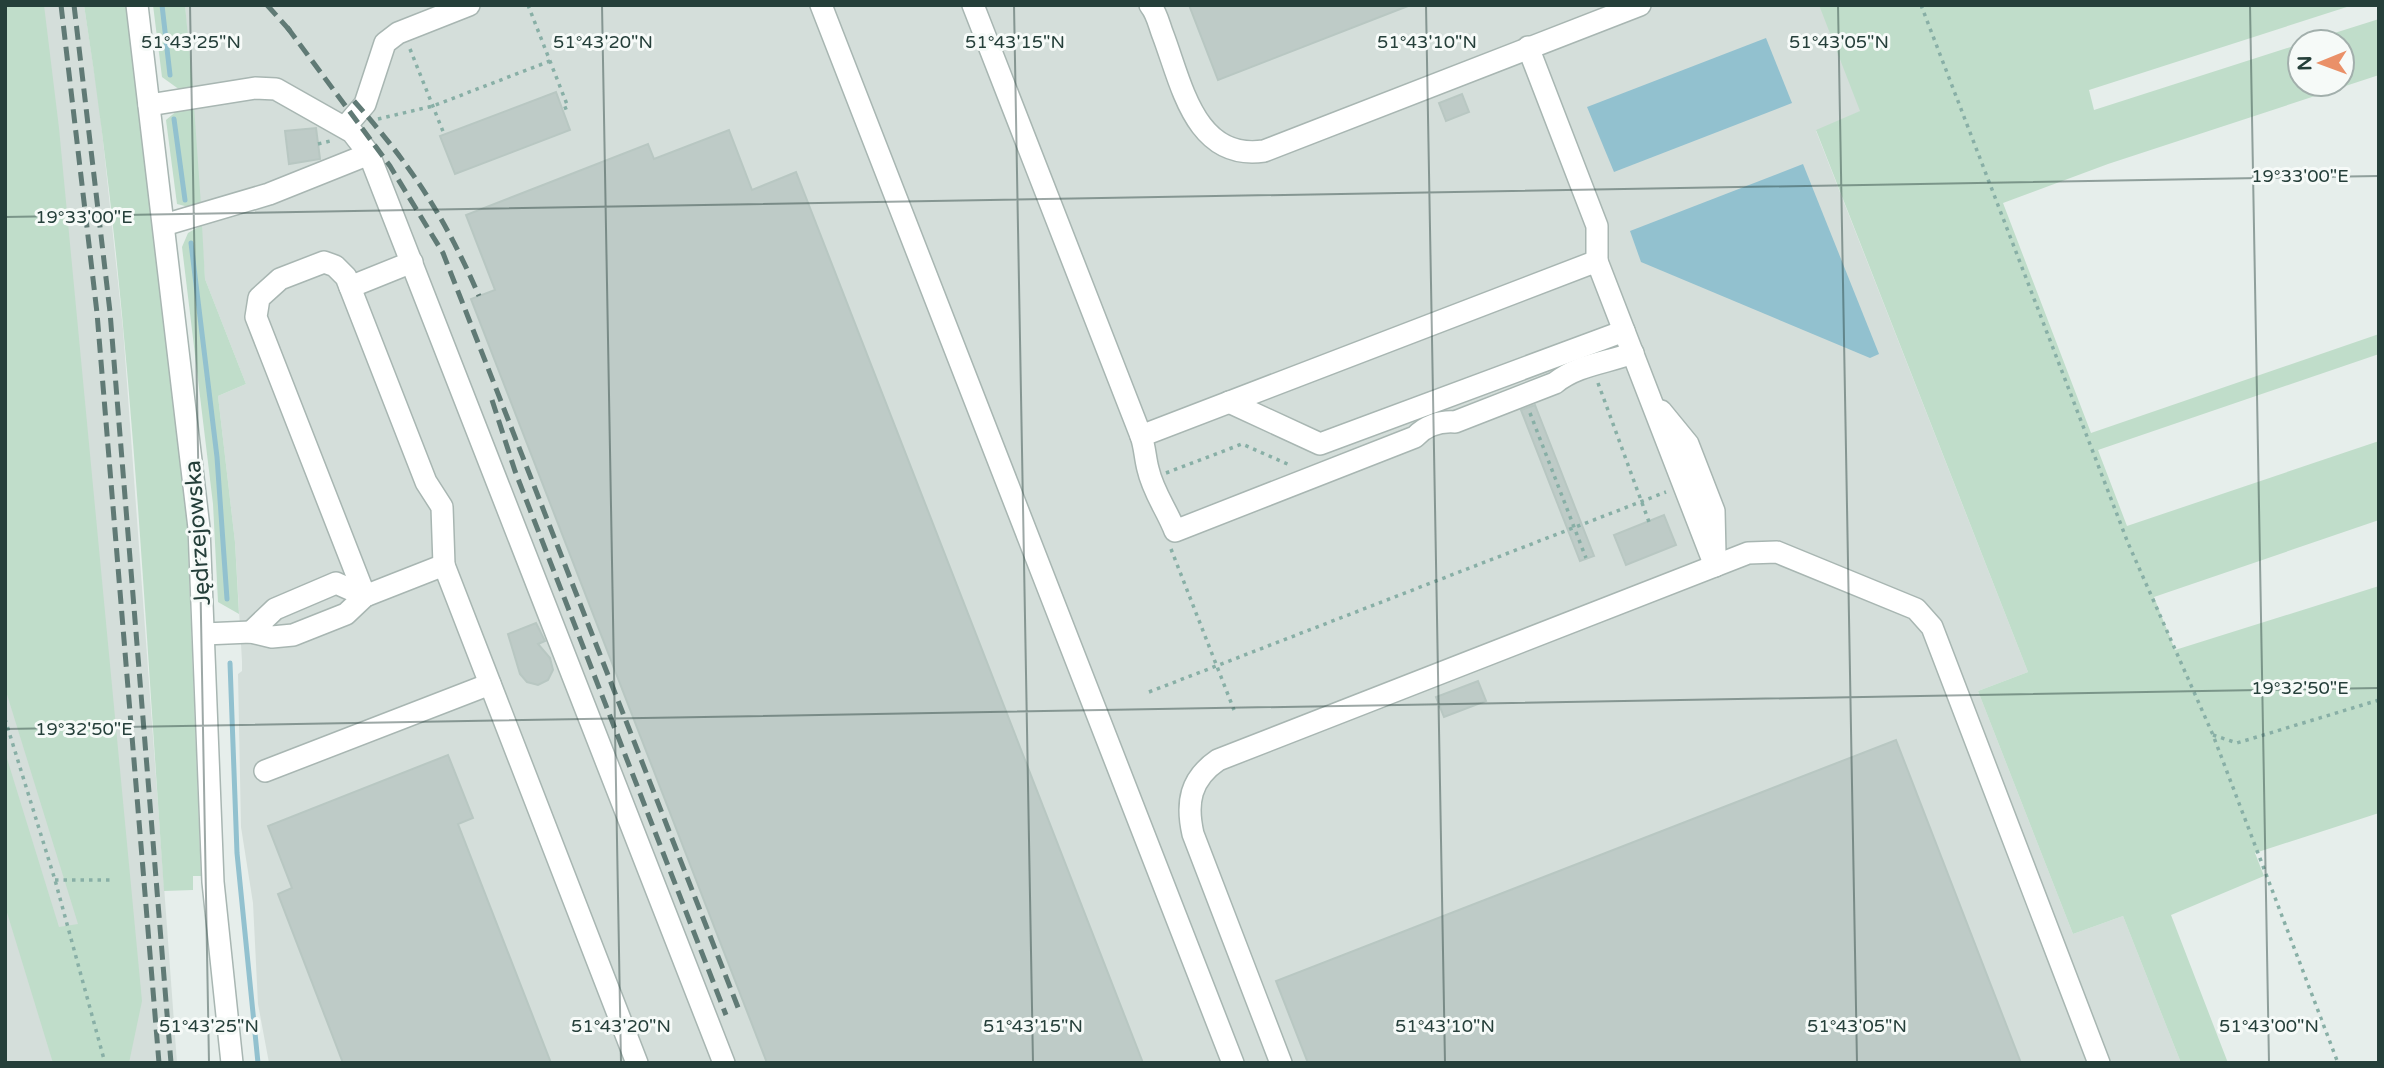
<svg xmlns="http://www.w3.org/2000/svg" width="2384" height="1068" font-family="'Varela Round',sans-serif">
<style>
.built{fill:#d4deda}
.green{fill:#c0ddca}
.water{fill:#92c1cf}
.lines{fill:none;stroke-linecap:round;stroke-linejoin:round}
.stream{stroke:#92c1cf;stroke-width:5}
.building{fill:#becbc7;stroke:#b8c7c2;stroke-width:2}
.minor-casing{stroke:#a8b6b2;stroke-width:24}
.path{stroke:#88afa6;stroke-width:3.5;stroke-dasharray:3.5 5;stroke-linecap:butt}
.minor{stroke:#fff;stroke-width:21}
.rail{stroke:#607a75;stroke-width:5;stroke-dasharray:14 7;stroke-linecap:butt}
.ticks{fill:none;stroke:#253f3a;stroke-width:2;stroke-opacity:0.45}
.labels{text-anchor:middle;stroke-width:6;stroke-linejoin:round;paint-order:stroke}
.street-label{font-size:23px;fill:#253f3a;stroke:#f6faf8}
.ticks-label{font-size:18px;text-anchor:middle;fill:#253f3a;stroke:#f6faf8;stroke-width:6;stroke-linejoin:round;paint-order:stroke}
</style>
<rect width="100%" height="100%" fill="#e6eeeb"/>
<g class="built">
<path d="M5,5H84L99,103L123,329L177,1063H5Z"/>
<path d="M185,5H1820L1861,111L1816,131L2028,672L1978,691L2073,934L2123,916L2181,1063H269L258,1004L253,903L241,827L238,674L242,671V661L235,542L218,396L246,384L205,279Z"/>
</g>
<g class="green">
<path d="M5,5H44L59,128L142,1001L129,1063H53L5,906V752L59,927L78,924L5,688Z"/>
<path d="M84,5H126L187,524L201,876H193V890L164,891C143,595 130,298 84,5Z"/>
<path d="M153,5H185L193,89L180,90L162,77Z"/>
<path d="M1819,5H2353L2089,90L2094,110L2300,44V84H2342V42H2306L2379,19V75L2108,164L2003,203L2091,433L2379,334V354L2098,450L2127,526L2379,441V520L2154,597L2175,650L2379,586V813L2255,853L2264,876L2171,915L2228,1063H2181L2123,916L2073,934L1978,691L2028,672L1816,130L1860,111Z"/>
<path d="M194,106L201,205L189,207L177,204L166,120L178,110Z"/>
<path d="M202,225L205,279L246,384L218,396L235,542L239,614L218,602L213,504L182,247L188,233Z"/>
</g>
<g class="water">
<path d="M1766,38L1792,103L1614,172L1587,107Z"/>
<path d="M1803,164L1879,354L1870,358L1641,262L1630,231Z"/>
</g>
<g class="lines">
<g class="stream">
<path d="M162,5L170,75"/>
<path d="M174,119L185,200"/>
<path d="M191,243L217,457L227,599"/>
<path d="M230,663L237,853L258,1063"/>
</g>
</g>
<g class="building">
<path d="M1189,5H1408V6L1218,80Z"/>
<path d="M556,92L570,130L455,174L440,136Z"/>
<path d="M1462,94L1469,112L1446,121L1439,103Z"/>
<path d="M316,128L320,159L289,164L285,131Z"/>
<path d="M729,130L752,190L796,172L1143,1063H767L471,299L495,290L466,215L648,144L654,159Z"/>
<path d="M1535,405L1594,556L1580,561L1521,410Z"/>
<path d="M1664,515L1676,545L1626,565L1614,535Z"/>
<path d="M536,623L545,641L538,644L550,658L553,670L548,680L538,685L527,682L520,674L508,634Z"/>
<path d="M1478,681L1486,701L1444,717L1436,697Z"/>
<path d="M1896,740L2021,1063H1308L1276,981Z"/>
<path d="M448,755L473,818L458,824L551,1063H343L278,894L292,888L268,826Z"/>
</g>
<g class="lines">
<defs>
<g id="minor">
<path d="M137,5L199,528L213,882L232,1063"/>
<path d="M821,5L1233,1063"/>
<path d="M973,5L1141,436L1597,261L1715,566"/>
<path d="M1150,5C1157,13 1159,25 1163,35C1182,85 1195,161 1264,151L1640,5"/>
<path d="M1528,47L1597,226V261"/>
<path d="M149,105L255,88L276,89L352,132L369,154L724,1063"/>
<path d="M345,127L365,104L385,43L398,33L469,5"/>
<path d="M164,225L269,194L369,154"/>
<path d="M350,287L412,262"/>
<path d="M1229,402L1320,444L1624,331"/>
<path d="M1661,411L1688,444L1714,511L1715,554"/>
<path d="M1141,436C1145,447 1145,458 1148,469C1153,492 1167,510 1175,531L1415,437C1425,426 1440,421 1455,422L1555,383C1577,365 1606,363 1633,353"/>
<path d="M365,596L256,317L259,298L280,279L324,262L335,266L346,277L426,482L442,507L444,565"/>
<path d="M251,632L275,609L336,583L365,596"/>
<path d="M204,634L251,632L272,637L293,635L346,614L365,596L444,565L637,1063"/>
<path d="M265,771L490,684"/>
<path d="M1281,1063L1193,834C1186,803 1190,779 1218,760L1748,553L1777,552L1916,609L1932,627L2099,1063"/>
</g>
</defs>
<use href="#minor" class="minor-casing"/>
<g class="path">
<path d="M528,5L568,107L563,109"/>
<path d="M1921,5L2128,543L2213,735L2338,1063"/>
<path d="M410,49L444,134"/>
<path d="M378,119L433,106L550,61"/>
<path d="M318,144L330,141"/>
<path d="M1598,383L1649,522"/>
<path d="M1530,413L1586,558"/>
<path d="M1166,473L1242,444L1292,466"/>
<path d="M1171,549L1234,710"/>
<path d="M1149,692L1666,492"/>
<path d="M5,719L55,880L105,1063"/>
<path d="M2213,735L2237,743L2379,700"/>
<path d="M55,880H110"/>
</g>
<use href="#minor" class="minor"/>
<g class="rail">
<path d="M61,5L97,313L159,1063"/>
<path d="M74,5L110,312L171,1063"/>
<path d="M267,5L293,34"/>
<path d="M287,27L390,166L443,253L739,1010"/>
<path d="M354,101C411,165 445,217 479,296"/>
<path d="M492,400L515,471L726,1015"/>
</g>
</g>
<path class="ticks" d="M190,5L209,1063M602,5L621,1063M1014,5L1033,1063M1426,5L1445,1063M1838,5L1857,1063M2250,5L2269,1063M5,217L2379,176M5,729L2379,688"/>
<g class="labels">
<g class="street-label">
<text transform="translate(197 533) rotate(-94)" y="8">Jędrzejowska</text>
</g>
</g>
<g class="ticks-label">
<text x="191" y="48">51°43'25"N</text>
<text x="603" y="48">51°43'20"N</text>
<text x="1015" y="48">51°43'15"N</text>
<text x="1427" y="48">51°43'10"N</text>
<text x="1839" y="48">51°43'05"N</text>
<text x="2300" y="182">19°33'00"E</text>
<text x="84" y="223">19°33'00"E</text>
<text x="2300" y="694">19°32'50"E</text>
<text x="84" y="735">19°32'50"E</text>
<text x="209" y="1032">51°43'25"N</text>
<text x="621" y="1032">51°43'20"N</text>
<text x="1033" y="1032">51°43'15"N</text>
<text x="1445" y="1032">51°43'10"N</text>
<text x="1857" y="1032">51°43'05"N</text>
<text x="2269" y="1032">51°43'00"N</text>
</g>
<rect width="2384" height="1068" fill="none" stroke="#253f3a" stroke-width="14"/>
<g transform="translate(2321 63) rotate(269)"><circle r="33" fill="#f6faf8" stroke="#a2afac" stroke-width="2"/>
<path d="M0-5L12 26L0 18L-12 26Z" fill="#ea9068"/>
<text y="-10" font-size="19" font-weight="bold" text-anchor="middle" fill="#253f3a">N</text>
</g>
</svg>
